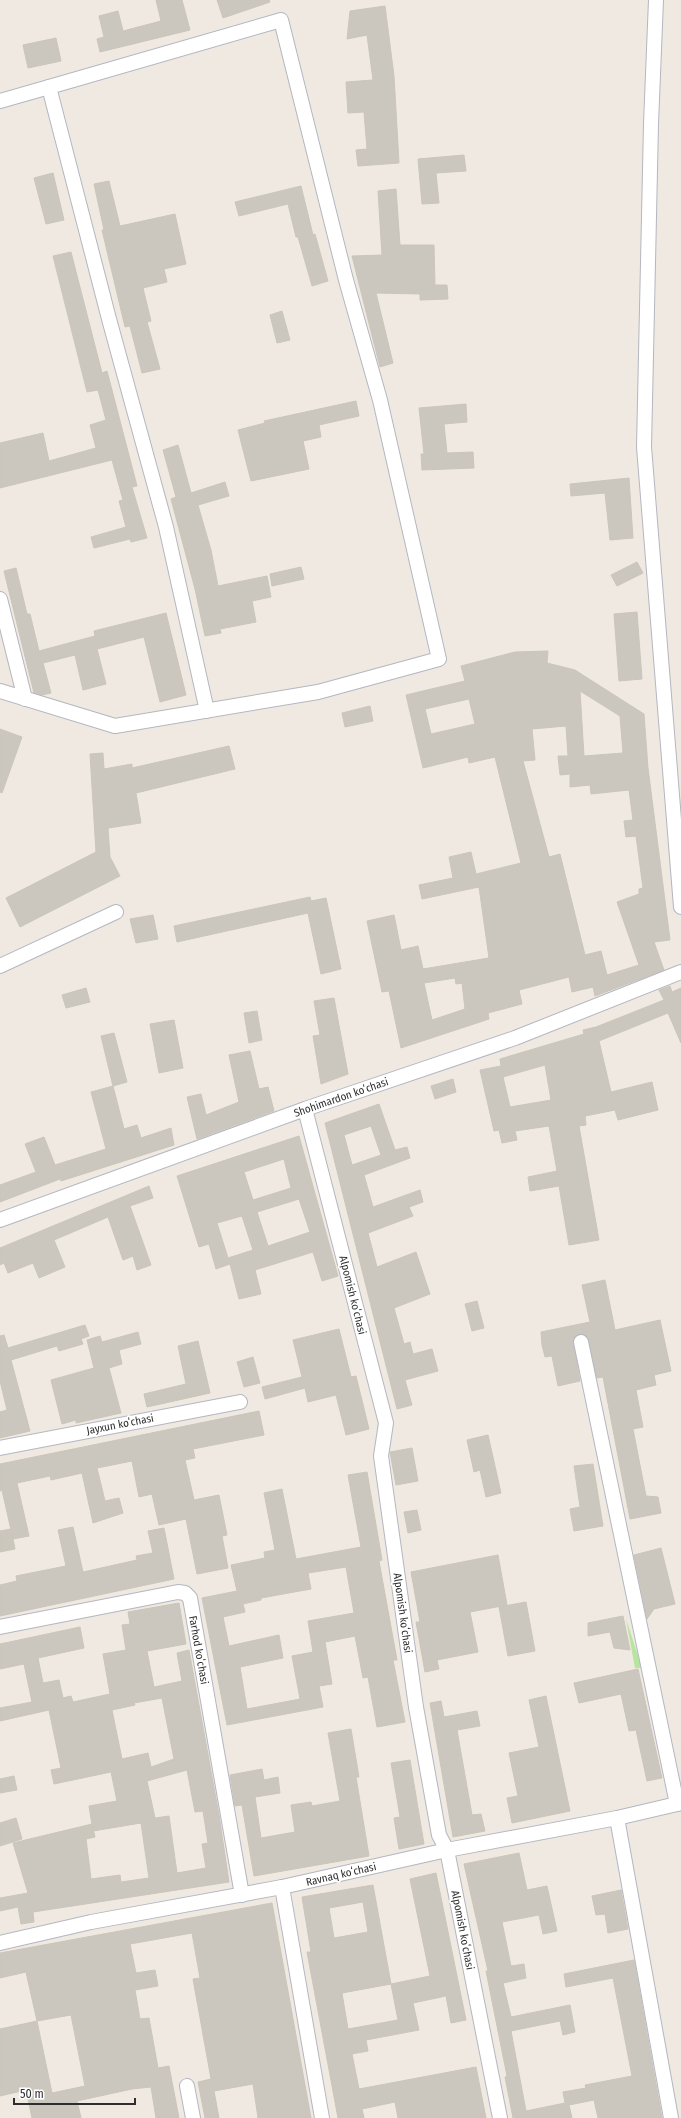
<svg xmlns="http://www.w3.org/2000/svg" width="681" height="2118" font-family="'Fira Sans Condensed',sans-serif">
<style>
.green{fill:#b6e59e}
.building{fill:#cbc7bf;stroke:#cbc5ba;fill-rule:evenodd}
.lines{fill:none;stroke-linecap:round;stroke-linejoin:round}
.street-casing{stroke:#b4b7c1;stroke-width:16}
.street{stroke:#fff;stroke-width:14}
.labels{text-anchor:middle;stroke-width:3.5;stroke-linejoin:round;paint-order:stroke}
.street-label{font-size:11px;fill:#2e2e2e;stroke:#fff}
</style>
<rect width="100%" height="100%" fill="#efe9e1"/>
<path class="green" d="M626,1619L642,1668H635Z"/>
<g class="building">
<path d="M156,0H182L190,30L100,52L97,39L104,37L99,16L118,11L123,31L161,21Z"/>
<path d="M217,0H269L270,2L223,18Z"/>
<path d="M385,6L394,76L399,163L358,166L356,150L367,149L364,112L348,113L346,82L373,80L367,35L347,39L350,11Z"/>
<path d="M56,38L61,61L28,68L23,45Z"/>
<path d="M464,155L466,171L436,173L439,203L422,204L418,159Z"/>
<path d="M53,173L64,220L46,224L34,178Z"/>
<path d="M109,181L120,226L175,214L186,264L164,269L167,282L143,288L151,321L147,322L160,369L142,373L130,326L125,327L102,230H104L94,184Z"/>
<path d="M301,186L313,235L315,234L328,281L312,286L298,237H296L288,204L239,216L235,202Z"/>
<path d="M396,189L400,245H434L435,285H447L448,299L420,300V294L376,293L393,363L380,367L352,256L382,255L378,191Z"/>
<path d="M71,252L102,373L107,371L137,486L132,487L147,538L131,542L130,539L94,548L91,537L126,527L119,501L123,500L112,460L0,488V443L43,433L49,461L96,448L90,425L106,420L98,390L87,392L53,256Z"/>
<path d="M282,311L290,340L277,343L270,315Z"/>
<path d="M356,401L359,416L319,425L321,437L303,441L309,469L251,481L238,430L265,423L264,421Z"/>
<path d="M466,404L467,422L444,424L447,453L473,452L474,468L422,470L421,454H424L419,408Z"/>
<path d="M178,445L191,493L225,482L229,496L198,505L211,550L218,586L267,576L271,597L252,601L256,622L220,629L221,633L205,636L195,589L171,499L176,497L163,450Z"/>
<path d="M629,478L633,538L610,540L605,493L571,496L570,484Z"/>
<path d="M637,562L643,573L617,586L611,575Z"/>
<path d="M301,567L304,579L272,586L270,574Z"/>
<path d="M16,568L27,614H30L39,651L95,636L94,631L166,613L186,695L160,702L144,637L97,649L106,684L83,690L75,655L43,663L51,693L42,695L34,693L4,571Z"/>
<path d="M637,612L642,679L619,681L614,614Z"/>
<path d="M548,651L547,663L575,670L644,714L648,768L670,940L654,942L664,970L595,996L593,987L572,992L569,977L519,990L522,1004L488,1013L489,1019L401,1048L389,991L382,992L367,921L394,915L401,950L418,946L423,969L489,958L479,887L422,899L419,885L453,878L449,857L471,852L476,874L521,863L495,757L469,763L468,757L423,768L406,695L465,681L461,666L515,652ZM580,691L620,716L623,753L584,756ZM469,699L475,724L431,734L425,709ZM566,726L568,756H558L560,775L570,774V787L590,785L591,794L629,790L633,820L624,821L626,837L636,836L643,888L639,889V894L617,902L639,965L607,975L601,951L585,955L560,854L549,857L523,761L535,760L532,729ZM455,978L456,984L462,983L465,1009L432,1020L424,983Z"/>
<path d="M370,706L373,721L345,727L342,713Z"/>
<path d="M0,729L22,737L2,793L0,792Z"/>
<path d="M229,746L235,769L136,793L141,823L108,828L110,857L120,876L20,927L6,898L96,852L90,754L103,753L104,769L132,764V768Z"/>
<path d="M310,897L311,901L326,898L341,969L321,974L308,913L177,942L174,926Z"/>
<path d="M153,915L158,939L136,943L130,919Z"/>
<path d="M670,986L672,992L681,988V1043L668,1013L599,1041L611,1092L652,1082L658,1110L618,1120L615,1110L585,1116L586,1125L579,1126L599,1240L569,1245L559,1186L530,1191L528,1177L557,1171L549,1126L515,1131L517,1140L502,1143L499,1130L494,1131L480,1070L501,1066L500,1059L584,1034L583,1030L596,1027L664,1000L659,990ZM545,1065L551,1100L510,1107L503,1077Z"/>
<path d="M86,988L90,1002L66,1008L62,995Z"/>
<path d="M334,998L348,1074L321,1084L313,1036L320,1035L314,1001Z"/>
<path d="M257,1011L262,1040L249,1043L244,1013Z"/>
<path d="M174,1020L183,1068L159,1073L150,1024Z"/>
<path d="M114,1033L127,1082L113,1086L101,1036Z"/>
<path d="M250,1051L259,1089L268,1087L274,1111L197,1139L187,1097L201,1094L206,1115L239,1102L229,1055Z"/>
<path d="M453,1079L456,1092L435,1099L431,1086Z"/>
<path d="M113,1086L124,1129L137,1125L141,1138L171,1128L174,1145L61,1181L60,1179L0,1202V1185L36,1172L25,1144L44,1137L55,1165L106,1149L91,1092Z"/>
<path d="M379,1104L395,1150L407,1147L410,1158L364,1175L373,1207L420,1190L423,1202L409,1207L413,1216L368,1233L377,1267L416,1252L430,1294L394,1308L404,1344L410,1342L413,1354L432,1349L438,1371L405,1380L412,1405L397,1409L325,1123ZM371,1126L381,1155L352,1165L344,1135Z"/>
<path d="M299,1136L338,1276L322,1281L313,1252L255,1270L261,1294L239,1299L230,1264L216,1269L209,1244L199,1247L177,1176ZM284,1159L291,1188L253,1200L244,1172ZM299,1199L310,1232L268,1246L257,1212ZM242,1216L253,1250L228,1258L217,1223Z"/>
<path d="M149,1186L153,1198L130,1206L151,1265L137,1270L133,1256L123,1260L108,1217L54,1240L65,1267L39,1278L33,1263L8,1273L4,1263L0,1265V1248Z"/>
<path d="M605,1280L615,1330L660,1320L671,1371L654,1375L656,1385L636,1390L643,1427L633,1429L646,1496L658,1497L661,1513L630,1519L603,1377L597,1378L588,1337L580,1334L573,1340L580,1381L558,1386L552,1356L545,1357L542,1345L541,1332L590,1322L582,1285Z"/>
<path d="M477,1301L484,1328L472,1331L465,1304Z"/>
<path d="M85,1325L89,1336L81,1339L83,1344L59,1351L57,1346L11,1360L30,1431L0,1438V1412L7,1410L0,1381V1336L4,1335L8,1348Z"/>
<path d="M339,1329L351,1377L356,1376L369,1429L346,1435L336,1395L308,1402L305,1388L265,1399L262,1387L302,1377L293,1340Z"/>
<path d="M138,1332L141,1344L119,1350L122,1364L109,1368L121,1413L76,1423V1420L62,1424L51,1380L94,1368L87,1340L100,1336L102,1342Z"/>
<path d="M198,1341L210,1393L147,1407L144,1394L186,1384L178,1346Z"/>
<path d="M253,1357L260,1383L244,1387L237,1362Z"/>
<path d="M259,1411L264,1435L193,1449L195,1458L185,1460L194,1500L219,1495L227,1535L222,1536L228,1568L197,1574L186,1519L159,1525L152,1494L139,1497L132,1461L97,1468L105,1501L119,1498L123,1513L93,1523L82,1473L51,1480L50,1476L17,1483L29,1536L13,1539L2,1490L0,1491V1464Z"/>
<path d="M488,1435L501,1493L486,1497L480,1470L474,1472L467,1440Z"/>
<path d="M412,1448L418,1481L396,1485L390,1452Z"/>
<path d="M593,1464L603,1526L574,1531L570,1509L580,1507L574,1466Z"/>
<path d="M367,1472L382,1560L379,1561L397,1660H393L405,1722L377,1727L368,1677L363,1678L355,1636L325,1642L332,1684L319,1686L323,1707L227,1725L202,1598L237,1591L231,1565L265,1558L264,1552L275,1550L264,1493L282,1489L296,1559L361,1547L348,1475ZM346,1567L354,1613L308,1621L313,1652L292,1656L300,1699L247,1709L240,1667L283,1658L279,1635L229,1646L223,1617L245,1612L243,1604L261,1600V1598L311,1589L308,1573Z"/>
<path d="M417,1510L421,1530L408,1533L404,1512Z"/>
<path d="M73,1527L83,1572L137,1560L136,1556L153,1553L148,1531L164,1528L174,1579L0,1616V1585L17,1581L16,1576L66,1566L58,1530Z"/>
<path d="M11,1529L15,1549L0,1552V1531Z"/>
<path d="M661,1548L675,1604L654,1609L647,1619L634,1555Z"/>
<path d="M498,1555L507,1605L470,1612L478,1652L437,1660L439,1669L425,1672L416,1622H420L411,1572Z"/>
<path d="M526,1602L535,1651L508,1656L499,1607Z"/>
<path d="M179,1603L186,1644L147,1651L154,1687L182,1681L177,1653L189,1650L219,1815L229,1882L33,1912L34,1922L21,1924L18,1907L0,1911V1898L28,1893L13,1843L92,1824L95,1837L86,1839L91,1879L120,1875L121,1882L149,1878L141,1823L93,1831L89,1806L117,1801L111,1772L54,1784L51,1770L61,1768L49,1710L0,1721V1708L32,1702L24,1664L0,1669V1644L80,1627L84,1648L38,1658L43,1683L59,1680L63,1698L71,1696L73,1702L110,1694L103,1654L126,1650L122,1625L130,1624L128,1612ZM162,1698L174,1759L151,1767L148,1753L122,1759L112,1710L135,1705L134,1703ZM187,1770L195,1812L203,1811L208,1843L202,1844L206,1868L177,1873L169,1816L155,1818L147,1781Z"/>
<path d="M623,1616L630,1650L614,1648L610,1632L588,1636V1623Z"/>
<path d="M638,1669L662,1778L647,1781L636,1730L629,1731L621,1694L579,1703L574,1683Z"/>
<path d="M546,1696L570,1811L512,1823L507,1798L518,1796L509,1753L539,1747L529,1700Z"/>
<path d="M441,1701L444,1717L477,1711L480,1726L457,1730L472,1815L481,1814L485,1831L453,1837L430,1703Z"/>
<path d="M351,1729L359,1777H356L369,1856L254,1876L242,1805L235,1806L230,1775L262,1769L264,1780L278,1777L280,1793L255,1797L261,1838L295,1832L291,1805L311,1802L312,1806L340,1801L328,1733Z"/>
<path d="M410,1760L424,1844L399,1849L394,1818L400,1817L391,1763Z"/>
<path d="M14,1776L17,1790L0,1793V1779Z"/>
<path d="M16,1818L22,1839L0,1846V1823Z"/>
<path d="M519,1853L527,1890L547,1886L557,1931L543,1934L539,1915L502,1922L511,1966L524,1964L526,1978L503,1983L511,2017L570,2005L575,2032L563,2035L560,2021L511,2031L526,2111L565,2103L563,2092L586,2088L585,2085L632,2076L613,1978L566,1987L564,1974L634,1960L662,2118H598L594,2100L569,2105L572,2118H513L505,2077L507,2076L486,1971H488L464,1864Z"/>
<path d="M436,1873L466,2020L451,2023L446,1996L413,2003L419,2030L366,2040L368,2051L352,2054L359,2089L476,2067L486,2118H398L395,2102L362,2109L364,2118H338L307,1952H311L302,1897L373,1885L391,1984L430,1976L410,1879ZM363,1902L368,1932L334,1938L329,1908ZM391,1984L398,2020L348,2029L342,1993Z"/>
<path d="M621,1890L628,1929L608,1933L605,1914L596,1915L592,1896Z"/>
<path d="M272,1903L311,2118H258L253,2084L214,2091L219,2118H205L198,2082L211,2079L193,1979L200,1978L192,1933L130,1944L136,1973L155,1970L158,1986L135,1990L140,2019L149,2018L158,2068L169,2066L179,2118H156L151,2087L132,2089L77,2101L81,2118H32L26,2090L0,2096V2029L37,2021L26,1972L0,1978V1953ZM71,2015L85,2086L52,2093L37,2021Z"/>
</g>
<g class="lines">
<defs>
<g id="street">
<path d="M656,0L651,124L644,447L681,907"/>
<path d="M0,101L49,87"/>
<path d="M0,599L25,699"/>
<path d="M0,691L115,726L318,692L439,659L380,400L346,280L281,20L49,87L109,319L166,527L207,711"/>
<path d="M0,966L116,912"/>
<path d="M305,1109L386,1423L381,1456L416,1707L439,1835L447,1850L500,2118"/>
<path d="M0,1220L305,1109L515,1038L681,972"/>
<path d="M581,1342L677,1804"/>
<path d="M0,1448L240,1402"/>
<path d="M0,1627L178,1592L185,1593L190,1598L242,1895"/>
<path d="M617,1818L671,2118"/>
<path d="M282,1887L322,2118"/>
<path d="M0,1943L91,1922L282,1887L447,1850L617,1818L681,1803"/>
<path d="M187,2086L193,2118"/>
</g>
</defs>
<use href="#street" class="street-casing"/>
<use href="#street" class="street"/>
</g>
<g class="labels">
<g class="street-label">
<text transform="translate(341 1097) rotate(-19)" y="4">Shohimardon koʻchasi</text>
<text transform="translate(353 1295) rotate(76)" y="4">Alpomish koʻchasi</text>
<text transform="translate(120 1424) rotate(-11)" y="4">Jayxun koʻchasi</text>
<text transform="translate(403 1613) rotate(82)" y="4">Alpomish koʻchasi</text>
<text transform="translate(199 1650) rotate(80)" y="4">Farhod koʻchasi</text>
<text transform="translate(341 1874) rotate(-13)" y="4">Ravnaq koʻchasi</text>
<text transform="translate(463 1930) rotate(79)" y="4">Alpomish koʻchasi</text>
</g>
</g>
<path d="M14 2098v6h121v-6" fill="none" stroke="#2e2e2e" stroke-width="2"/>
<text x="20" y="2098" font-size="12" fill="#2e2e2e" stroke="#ffffff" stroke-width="3" paint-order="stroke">50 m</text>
</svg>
